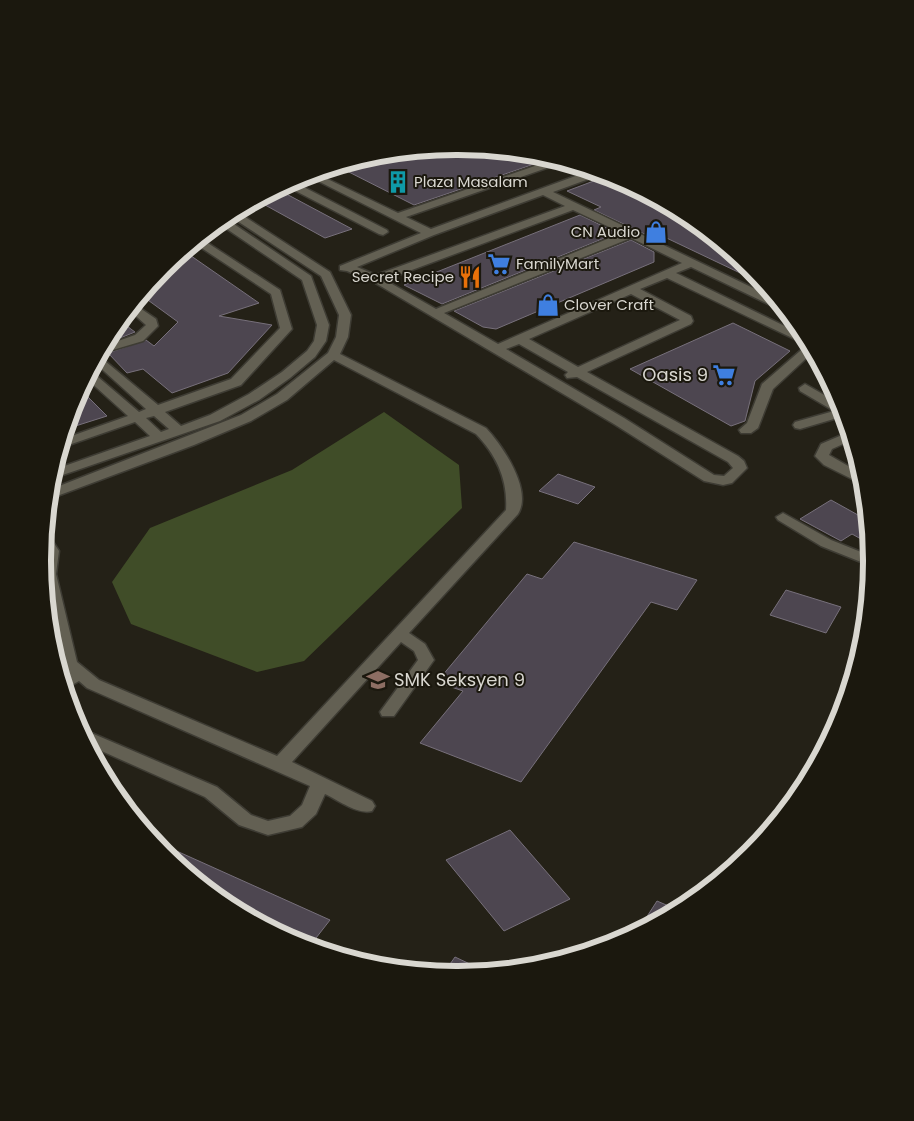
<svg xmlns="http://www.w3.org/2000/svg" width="914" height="1121" font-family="Poppins,sans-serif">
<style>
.green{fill:#404d28}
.building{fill:#4d4650;stroke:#77707b}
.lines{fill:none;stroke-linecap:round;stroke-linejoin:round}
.minor-casing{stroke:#3e3c34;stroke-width:3}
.minor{fill:#636053;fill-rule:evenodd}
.labels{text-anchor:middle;stroke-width:4;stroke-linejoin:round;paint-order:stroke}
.far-poi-label{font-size:15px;fill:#d9d7d0;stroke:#1b180e;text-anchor:start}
.poi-label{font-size:18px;fill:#d9d7d0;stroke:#1b180e;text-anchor:end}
.rim{fill:none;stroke:#d9d7d0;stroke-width:6}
</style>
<rect width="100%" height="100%" fill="#242117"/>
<path class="green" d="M384,412L459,465L462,508L304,661L257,672L131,624L112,582L150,528L292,470Z"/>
<g class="building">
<path d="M457,146L538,154L552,158L414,205L337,166L376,154Z"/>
<path d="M599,179L688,217L750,268L759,278L757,281L656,233L655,239L594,210L601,207L567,191Z"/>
<path d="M277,189L352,229L325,238L256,200Z"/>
<path d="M580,215L617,233L442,304L404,285Z"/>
<path d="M631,240L654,252V262L496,329L483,327L454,311Z"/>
<path d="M184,251L259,303L219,316L272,325L228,373L172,393L143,369L127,373L108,353L146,340L154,346L178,322L141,295L164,267Z"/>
<path d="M120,321L135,332L105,344L113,330Z"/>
<path d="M733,323L790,351L755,381L745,421L731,426L630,369Z"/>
<path d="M81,390L107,416L66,429L74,402Z"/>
<path d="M558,474L595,487L578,504L539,491Z"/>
<path d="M831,500L867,520L870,544L852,534L841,541L800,519Z"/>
<path d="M574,542L697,580L677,610L651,602L521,782L420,743L463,691L437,682L527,574L542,579Z"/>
<path d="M786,590L841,607L826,633L770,615Z"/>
<path d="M510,830L570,899L504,931L446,860Z"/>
<path d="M161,844L330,920L309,947L298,943L226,905L164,853L159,848Z"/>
<path d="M657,901L678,910L637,932Z"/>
<path d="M455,957L487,972L457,975L443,974Z"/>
</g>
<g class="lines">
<defs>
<g id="minor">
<path d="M555,159L564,162L406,217L431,229L592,170L616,178L649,195H641L597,176L553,192L776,299L782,306L768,304L691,267L676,273L805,336L813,352L773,389L758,428L751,433H741L739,430L747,423L762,384L807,345L667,278L640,289L691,316L693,321L691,324L587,372L738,456L744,461L747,468L732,483L723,485L704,481L614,424L372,281L347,271L340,270V266L421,233L306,175L315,173L398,213ZM543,195L565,206L376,275L357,267L434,235ZM573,210L622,233L436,309L385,280ZM631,238L682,263L498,344L444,313ZM631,294L680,320L578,367L529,339ZM519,344L568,372L565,375L567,378L577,377L728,462L733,468L724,476L714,475L624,418L506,349Z"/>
<path d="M292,181L387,230L388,232L383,235L379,234L284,185Z"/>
<path d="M236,211L330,272L351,315L348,337L340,354L486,428C502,445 533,490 518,514L409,633L425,644L434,660L394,716H382L380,712L418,660L414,651L401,642L292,762L372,801L375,806L372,811C358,815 338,800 325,794L316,814L302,827L268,835L239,825L205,797L88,745L80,731L89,732L217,787L251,815L268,821L290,816L302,805L310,786L87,688L79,681L65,689L61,677L69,673L61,664L46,601L43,562L45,536L50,537L59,551L56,574L77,662L99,680L277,756L506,510C508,480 497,456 476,434L334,360L287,400L251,421L194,445L49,499V490L241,415L277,394L328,353L336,337L339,315L321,276L228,215Z"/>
<path d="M225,218L311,276L329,325L326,341L315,357L290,378L259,400L220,421L51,479L53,470L150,436L135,422L60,448L63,439L128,416L87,379L91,371L139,412L146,409L95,363L99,356L158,405L231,379L280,328L271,294L194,243L200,238L280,290L292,329L241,385L165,412L181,426L210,415L249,394L282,372L307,351L314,341L317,325L302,280L218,223ZM154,416L169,429L161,432L146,418Z"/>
<path d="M134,304L156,319L158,326L143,341L99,354L104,346L135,335L146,325L129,310Z"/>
<path d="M805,384L840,404L844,416L800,429L795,428L793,425L795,422L834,411L800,391L799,388Z"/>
<path d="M849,432L852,440L832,449L829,455L862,474L864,485L824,465L815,456L821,444Z"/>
<path d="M783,513L831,540L871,556V566L821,546L778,520L776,517Z"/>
</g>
</defs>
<use href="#minor" class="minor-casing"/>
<use href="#minor" class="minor"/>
</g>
<defs>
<symbol id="building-bare" viewBox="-9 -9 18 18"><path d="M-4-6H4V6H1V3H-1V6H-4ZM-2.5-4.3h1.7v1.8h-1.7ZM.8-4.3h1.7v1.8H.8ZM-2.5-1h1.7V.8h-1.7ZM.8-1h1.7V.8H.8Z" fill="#0f9aa8" stroke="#1b180e" stroke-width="2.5" paint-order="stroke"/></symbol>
<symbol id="shop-bare" viewBox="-9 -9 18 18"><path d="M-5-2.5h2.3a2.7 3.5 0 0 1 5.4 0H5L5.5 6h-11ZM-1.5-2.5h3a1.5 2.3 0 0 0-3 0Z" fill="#3f7fe0" stroke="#1b180e" stroke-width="2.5" paint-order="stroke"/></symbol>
<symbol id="supermarket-bare" viewBox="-9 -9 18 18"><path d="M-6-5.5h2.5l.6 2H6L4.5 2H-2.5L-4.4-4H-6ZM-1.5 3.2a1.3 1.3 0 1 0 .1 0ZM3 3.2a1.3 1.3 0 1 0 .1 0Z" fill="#3f7fe0" stroke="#1b180e" stroke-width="2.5" paint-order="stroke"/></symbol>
<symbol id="restaurant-bare" viewBox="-9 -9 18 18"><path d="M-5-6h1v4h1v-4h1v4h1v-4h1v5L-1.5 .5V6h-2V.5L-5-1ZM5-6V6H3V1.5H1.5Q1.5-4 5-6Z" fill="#e8710a" stroke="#1b180e" stroke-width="2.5" paint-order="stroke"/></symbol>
<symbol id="school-bare" viewBox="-9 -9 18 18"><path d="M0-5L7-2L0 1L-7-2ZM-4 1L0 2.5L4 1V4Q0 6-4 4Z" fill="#8d6e63" stroke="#1b180e" stroke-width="2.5" paint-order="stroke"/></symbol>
</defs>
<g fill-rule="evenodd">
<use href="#building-bare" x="382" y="166" width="32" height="32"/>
<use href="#shop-bare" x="640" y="216" width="32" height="32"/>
<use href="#supermarket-bare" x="483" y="248" width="32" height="32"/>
<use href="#restaurant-bare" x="454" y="261" width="32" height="32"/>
<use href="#shop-bare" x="532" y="289" width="32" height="32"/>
<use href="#supermarket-bare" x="708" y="359" width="32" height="32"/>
<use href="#school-bare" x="362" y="664" width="32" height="32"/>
</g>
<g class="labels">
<g class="far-poi-label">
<text x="414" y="187">Plaza Masalam</text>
<text x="640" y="237" text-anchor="end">CN Audio</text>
<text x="516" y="269">FamilyMart</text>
<text x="454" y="282" text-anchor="end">Secret Recipe</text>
<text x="564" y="310">Clover Craft</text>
</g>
<g class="poi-label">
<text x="708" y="381">Oasis 9</text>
<text x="394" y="686" text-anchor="start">SMK Seksyen 9</text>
</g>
</g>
<path d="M0 0H914V1121H0ZM456 155H458A405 405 0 0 1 863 560V561A405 405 0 0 1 458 966H456A405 405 0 0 1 51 561V560A405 405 0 0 1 456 155Z" fill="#1b180e" fill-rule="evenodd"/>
<path class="rim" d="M456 155H458A405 405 0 0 1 863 560V561A405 405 0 0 1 458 966H456A405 405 0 0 1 51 561V560A405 405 0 0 1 456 155Z"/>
</svg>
